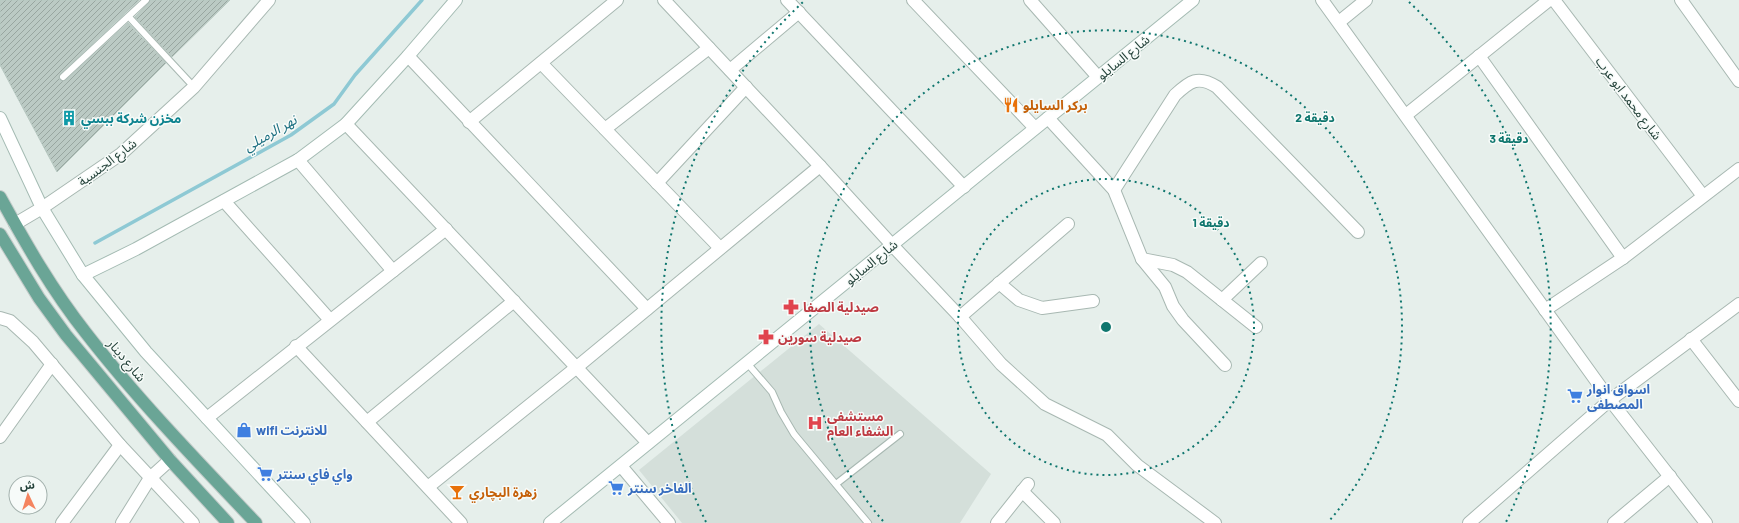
<svg xmlns="http://www.w3.org/2000/svg" width="1739" height="523" font-family="Barlow,'Noto Sans Arabic',sans-serif">
<style>
.built{fill:#d4dfda}
.lines{fill:none;stroke-linecap:round;stroke-linejoin:round}
.stream{stroke:#8ec9d4;stroke-width:3.5}
.building{fill:url(#building-hatch);stroke:#b8c9c2}
.lane-casing{stroke:#a8b8b2;stroke-width:8}
.street-casing{stroke:#a8b8b2;stroke-width:14}
.secondary-casing{stroke:#a4bbb3;stroke-width:14}
.primary-casing{stroke:#c2cac8;stroke-width:14}
.lane{stroke:#fff;stroke-width:6}
.street{stroke:#fff;stroke-width:12}
.secondary{stroke:#fff;stroke-width:12}
.primary{stroke:#6aa596;stroke-width:12}
.ring{fill:none;stroke:#0f766e;stroke-width:2;stroke-dasharray:2 4}
.labels{text-anchor:middle;stroke-width:3;stroke-linejoin:round;paint-order:stroke}
.street-label{font-size:13px;fill:#24423a;stroke:#f7fbf9}
.food-label{font-size:13px;font-weight:bold;fill:#c56008;stroke:#f7fbf9;text-anchor:start}
.culture-label{font-size:13px;font-weight:bold;fill:#0d838f;stroke:#f7fbf9;text-anchor:start}
.health-label{font-size:13px;font-weight:bold;fill:#be3a42;stroke:#f7fbf9;text-anchor:start}
.shop-label{font-size:13px;font-weight:bold;fill:#366cbe;stroke:#f7fbf9;text-anchor:start}
.water-label{font-size:14px;font-style:italic;fill:#1c6f80;stroke:#f7fbf9}
.centre{fill:#0f766e;stroke:#f7fbf9;stroke-width:2}
.ring-label{font-size:12px;text-anchor:middle;font-weight:bold;fill:#0f766e;stroke:#f7fbf9;stroke-width:3;stroke-linejoin:round;paint-order:stroke}
</style>
<defs>
<pattern id="building-hatch" width="6" height="6" patternUnits="userSpaceOnUse"><rect width="6" height="6" fill="#bbcac4"/><path d="M-1 1l2-2M0 6l6-6M5 7l2-2" fill="none" stroke="#98a6a0"/></pattern>
</defs>
<rect width="100%" height="100%" fill="#e6efeb"/>
<path class="built" d="M819,324L991,474L960,523H682L639,470Z"/>
<g class="lines">
<path class="stream" d="M95,243L291,135L334,104L355,75L422,0"/>
</g>
<g class="building">
<path d="M0,0H139L60,74L59,78L61,81L66,80L128,23L166,63L57,172L0,65Z"/>
<path d="M150,0H230L172,57L135,17L149,3Z"/>
</g>
<g class="lines">
<defs>
<g id="lane">
<path d="M129,17L194,87"/>
<path d="M63,77L146,0"/>
<path d="M747,363L772,392L781,412L794,434L868,523"/>
<path d="M836,484L900,434"/>
</g>
<g id="street">
<path d="M664,0L820,166L892,245L963,320L1001,364L1045,404L1107,435L1137,465L1215,523"/>
<path d="M787,0L964,187"/>
<path d="M913,0L1035,128"/>
<path d="M1030,0L1098,77"/>
<path d="M1322,0L1610,400L1706,523"/>
<path d="M1554,0L1703,196"/>
<path d="M1681,0L1739,81"/>
<path d="M1339,22L1366,0"/>
<path d="M408,56L647,309"/>
<path d="M1479,56L1623,258"/>
<path d="M541,63L720,248"/>
<path d="M730,70L799,12"/>
<path d="M1406,115L1549,0"/>
<path d="M1048,118L1114,190L1142,259L1165,287L1173,306L1183,320L1225,365"/>
<path d="M469,122L617,0"/>
<path d="M346,124L648,443"/>
<path d="M605,129L709,48"/>
<path d="M298,160L393,271"/>
<path d="M657,183L746,87"/>
<path d="M1114,190L1175,95C1190,81 1198,75 1217,87L1358,232"/>
<path d="M224,201L330,320"/>
<path d="M15,224L42,208L121,154L194,87L269,0"/>
<path d="M1142,259L1173,265L1187,272L1256,327"/>
<path d="M999,283L1019,300L1042,308L1093,301"/>
<path d="M1222,300L1261,263"/>
<path d="M1545,310L1623,258L1739,169"/>
<path d="M960,317L1068,224"/>
<path d="M0,318L10,321L33,342L120,445L193,523"/>
<path d="M1691,339L1739,401"/>
<path d="M296,346L461,523"/>
<path d="M207,418L446,229"/>
<path d="M367,422L514,301"/>
<path d="M0,437L52,364"/>
<path d="M621,466L669,523"/>
<path d="M428,487L577,367L820,166"/>
<path d="M1022,491L1054,523"/>
<path d="M62,523L120,445"/>
<path d="M122,523L150,478L170,460"/>
<path d="M997,523L1028,484"/>
<path d="M1469,523L1610,400L1739,304"/>
<path d="M1614,523L1670,476"/>
</g>
<g id="secondary">
<path d="M0,118L42,208L83,275L146,352L304,523"/>
<path d="M83,275L136,249L298,160L346,124L408,56L456,0"/>
<path d="M550,523L1193,0"/>
</g>
<g id="primary">
<path d="M0,197C26,244 52,290 86,333C138,400 198,462 256,523"/>
<path d="M0,234L39,298L66,335L170,460L228,523"/>
</g>
</defs>
<use href="#lane" class="lane-casing"/>
<use href="#street" class="street-casing"/>
<use href="#secondary" class="secondary-casing"/>
<use href="#primary" class="primary-casing"/>
<use href="#lane" class="lane"/>
<use href="#street" class="street"/>
<use href="#secondary" class="secondary"/>
<use href="#primary" class="primary"/>
</g>
<g class="ring">
<circle cx="1106" cy="327" r="148"/>
<path d="M883 521A296 296 0 1 1 1329 521"/>
<path d="M706 522A445 445 0 0 1 803 2M1409 2A445 445 0 0 1 1506 522"/>
</g>
<defs>
<symbol id="restaurant-bare" viewBox="-9 -9 18 18"><path d="M-5-6h1v4h1v-4h1v4h1v-4h1v5L-1.5 .5V6h-2V.5L-5-1ZM5-6V6H3V1.5H1.5Q1.5-4 5-6Z" fill="#e8710a" stroke="#f7fbf9" stroke-width="2.5" paint-order="stroke"/></symbol>
<symbol id="building-bare" viewBox="-9 -9 18 18"><path d="M-4-6H4V6H1V3H-1V6H-4ZM-2.5-4.3h1.7v1.8h-1.7ZM.8-4.3h1.7v1.8H.8ZM-2.5-1h1.7V.8h-1.7ZM.8-1h1.7V.8H.8Z" fill="#0f9aa8" stroke="#f7fbf9" stroke-width="2.5" paint-order="stroke"/></symbol>
<symbol id="pharmacy-bare" viewBox="-9 -9 18 18"><path d="M-2-6h4v4h4v4h-4v4h-4v-4h-4v-4h4Z" fill="#e0444e" stroke="#f7fbf9" stroke-width="2.5" paint-order="stroke"/></symbol>
<symbol id="supermarket-bare" viewBox="-9 -9 18 18"><path d="M-6-5.5h2.5l.6 2H6L4.5 2H-2.5L-4.4-4H-6ZM-1.5 3.2a1.3 1.3 0 1 0 .1 0ZM3 3.2a1.3 1.3 0 1 0 .1 0Z" fill="#3f7fe0" stroke="#f7fbf9" stroke-width="2.5" paint-order="stroke"/></symbol>
<symbol id="hospital-bare" viewBox="-9 -9 18 18"><path d="M-5-5h3v3.5h4V-5h3V5h-3V1.5h-4V5h-3Z" fill="#e0444e" stroke="#f7fbf9" stroke-width="2.5" paint-order="stroke"/></symbol>
<symbol id="shop-bare" viewBox="-9 -9 18 18"><path d="M-5-2.5h2.3a2.7 3.5 0 0 1 5.4 0H5L5.5 6h-11ZM-1.5-2.5h3a1.5 2.3 0 0 0-3 0Z" fill="#3f7fe0" stroke="#f7fbf9" stroke-width="2.5" paint-order="stroke"/></symbol>
<symbol id="bar-bare" viewBox="-9 -9 18 18"><path d="M-6-5H6L.8 .8V4.5H3.5V6h-7V4.5H-.8V.8Z" fill="#e8710a" stroke="#f7fbf9" stroke-width="2.5" paint-order="stroke"/></symbol>
</defs>
<g fill-rule="evenodd">
<use href="#restaurant-bare" x="1000" y="94" width="22" height="22"/>
<use href="#building-bare" x="58" y="107" width="22" height="22"/>
<use href="#pharmacy-bare" x="780" y="296" width="22" height="22"/>
<use href="#pharmacy-bare" x="755" y="326" width="22" height="22"/>
<use href="#supermarket-bare" x="1564" y="385" width="22" height="22"/>
<use href="#hospital-bare" x="804" y="412" width="22" height="22"/>
<use href="#shop-bare" x="233" y="419" width="22" height="22"/>
<use href="#supermarket-bare" x="254" y="463" width="22" height="22"/>
<use href="#supermarket-bare" x="605" y="477" width="22" height="22"/>
<use href="#bar-bare" x="446" y="481" width="22" height="22"/>
</g>
<g class="labels">
<g class="street-label">
<text transform="translate(1123 57) rotate(-39)" y="5">شارع السايلو</text>
<text transform="translate(1629 98) rotate(53)" y="5">شارع محمد ابو عرب</text>
<text transform="translate(107 162) rotate(-37)" y="5">شارع الجنسية</text>
<text transform="translate(871 262) rotate(-39)" y="5">شارع السايلو</text>
<text transform="translate(127 360) rotate(50)" y="5">شارع دينار</text>
</g>
<g class="food-label">
<text x="1023" y="110">بركر السايلو</text>
<text x="469" y="497">زهرة البچاري</text>
</g>
<g class="culture-label">
<text x="81" y="123">مخزن شركة ببسي</text>
</g>
<g class="health-label">
<text x="803" y="312">صيدلية الصفا</text>
<text x="778" y="342">صيدلية سورين</text>
<text x="827" y="421">مستشفى<tspan x="827" dy="15">الشفاء العام</tspan></text>
</g>
<g class="shop-label">
<text x="1587" y="394">اسواق انوار<tspan x="1587" dy="15">المصطفى</tspan></text>
<text x="256" y="435">wifi للانترنت</text>
<text x="277" y="479">واي فاي سنتر</text>
<text x="628" y="493">الفاخر سنتر</text>
</g>
<g class="water-label">
<text transform="translate(270 133) rotate(-30)" y="5">نهر الرميلي</text>
</g>
</g>
<circle cx="1106" cy="327" r="6" class="centre"/>
<g class="ring-label">
<text x="1315" y="122">2 دقيقة</text>
<text x="1509" y="143">3 دقيقة</text>
<text x="1211" y="227">1 دقيقة</text>
</g>
<g transform="translate(28 495) rotate(356)"><circle r="19" fill="#f7fbf9" stroke="#a3b1ad"/>
<path d="M0-3L7 15L0 10L-7 15Z" fill="#f4845f"/>
<text y="-6" font-size="11" font-weight="bold" text-anchor="middle" fill="#24423a">ش</text>
</g>
</svg>
